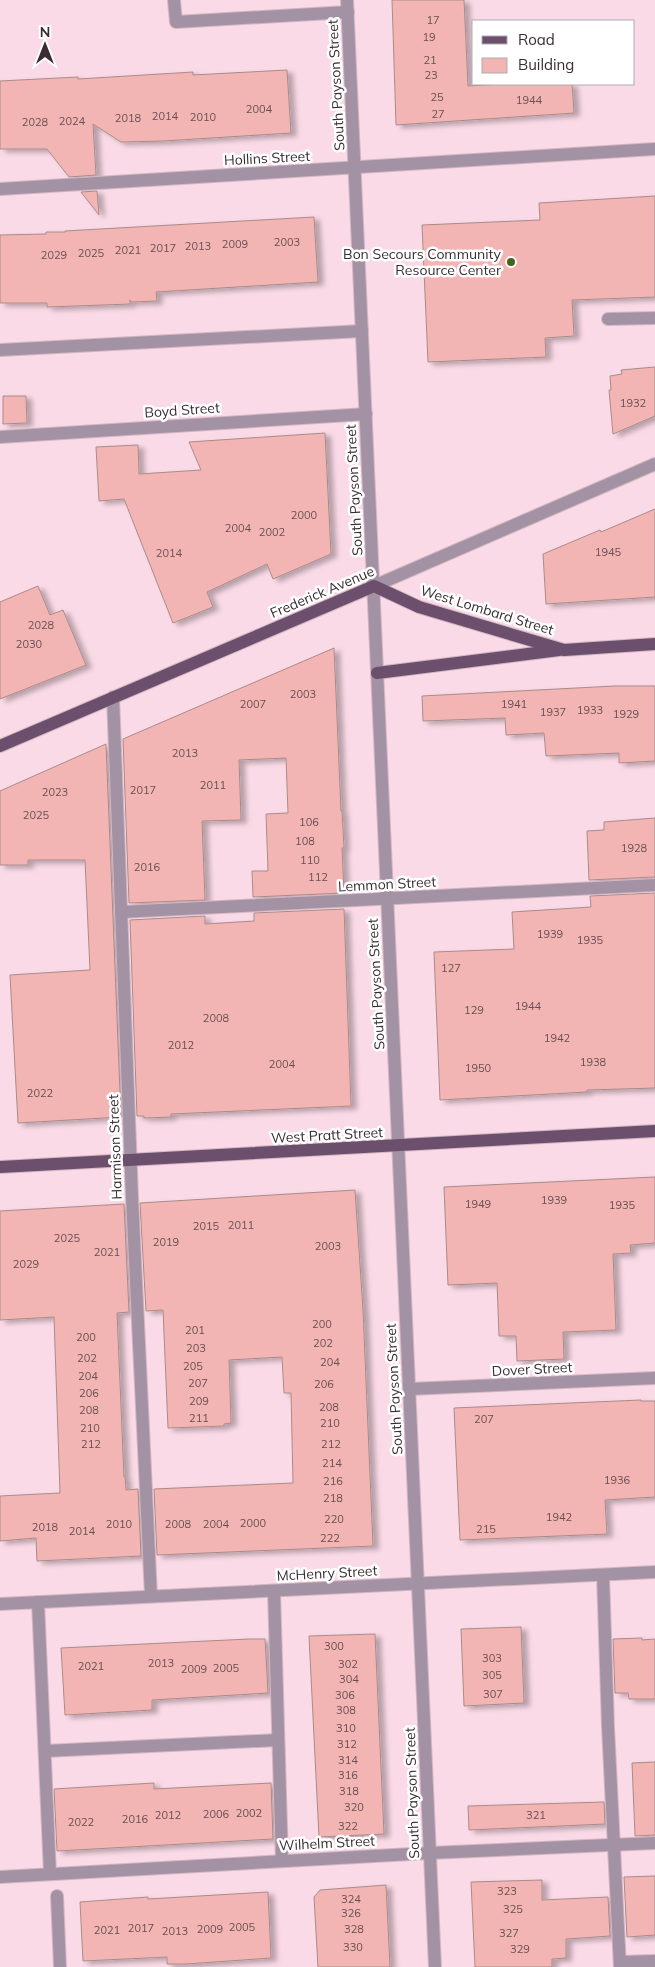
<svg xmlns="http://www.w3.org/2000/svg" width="655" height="1967" font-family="Mulish,sans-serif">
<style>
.building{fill:#f3b5b4;stroke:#aa8b8a;filter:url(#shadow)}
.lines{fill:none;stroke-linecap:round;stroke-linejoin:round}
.minor-casing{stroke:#d3b7c2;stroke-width:14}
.major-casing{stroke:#d3b7c2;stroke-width:14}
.minor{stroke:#a392a3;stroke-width:12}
.major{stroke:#6c4f6d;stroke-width:12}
.poi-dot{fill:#456419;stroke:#fff;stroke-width:2}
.labels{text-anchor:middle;stroke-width:5;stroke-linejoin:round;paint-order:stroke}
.number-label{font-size:11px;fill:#684f52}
.street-label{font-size:14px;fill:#392d32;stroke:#fff}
.poi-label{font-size:14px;fill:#392d32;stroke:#fff;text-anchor:end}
</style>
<defs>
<filter id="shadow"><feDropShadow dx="5.5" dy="3" stdDeviation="2.5" flood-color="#0004"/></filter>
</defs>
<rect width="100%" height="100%" fill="#fadae6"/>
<g class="building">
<path d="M392,0H464L468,86L502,84H572L574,113L396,125Z"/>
<path d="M287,70L291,133L163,141L121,142L93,124L96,175L69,177L47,149H0V81L78,77V79L193,72V75Z"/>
<path d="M97,191L99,215L81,192Z"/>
<path d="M655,196V297L572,300L574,336L545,338L546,357L428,362L422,225L540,220L539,203Z"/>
<path d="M314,217L318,282L156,292L157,301L131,302L130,300V304L47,307V303H0V235L46,234V232H65V231Z"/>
<path d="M655,367V416L613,434L609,390H611L610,376L622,374L621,370Z"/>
<path d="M3,396H26L27,423L3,424Z"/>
<path d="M325,433L331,554L273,579L267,564L207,592L213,607L173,623L124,499L99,501L96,447L138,445L139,474L201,470L189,442Z"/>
<path d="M655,509V597L546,604L543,554L600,530L601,532Z"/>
<path d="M38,586L50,615L63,610L86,665L0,699V602Z"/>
<path d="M334,648L341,811H342L344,848H342L344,893L253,897L252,871H268L266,814L288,813L286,758L239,760L241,820L202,821L205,900L129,903L123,739Z"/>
<path d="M615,686H655V761L619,763V753L546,756L544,733L506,735L505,718L423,721L422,696Z"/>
<path d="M106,744L121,1117L18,1123L10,975L90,970L85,860H28V865H0V791Z"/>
<path d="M655,818V877L589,880L587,831L604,830V822Z"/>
<path d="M655,893V1088L587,1090V1092L440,1100L434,952L514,949L512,912L591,907L590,896Z"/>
<path d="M344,909L351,1106L171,1114V1117L144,1118V1116H137L130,920L205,916V924L254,921V913Z"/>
<path d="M655,1177V1243L630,1245L631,1253L613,1254L616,1330L563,1332L564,1359L517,1361L516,1336H499L497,1283L448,1285L444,1187Z"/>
<path d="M355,1190L363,1310L373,1546L157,1555L154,1489L293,1483L291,1393H284L282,1357L229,1360L231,1423L224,1424V1426L168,1428L163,1310L146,1311L140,1203Z"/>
<path d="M124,1204L129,1312L117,1313L124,1477H125L126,1490L138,1489L141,1556L37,1561L36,1538L0,1541V1496L60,1493L54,1317L0,1320V1211Z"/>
<path d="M641,1400V1401H655V1497L605,1500L607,1534L460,1540L454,1408Z"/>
<path d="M521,1627L524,1703L464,1706L461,1629Z"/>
<path d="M375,1634L384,1834L319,1837L309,1636Z"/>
<path d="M642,1638V1640L655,1639V1699H629L628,1693H615L613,1639Z"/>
<path d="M249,1639H265L268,1693L152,1700V1710L65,1715L61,1648Z"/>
<path d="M655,1762V1835L635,1836L632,1763Z"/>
<path d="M154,1783V1789L271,1783L273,1839L57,1851L54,1789Z"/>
<path d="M604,1802L605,1824L469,1830L468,1806Z"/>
<path d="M655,1876V1935L627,1937L624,1877Z"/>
<path d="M542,1880V1900L608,1897L610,1936L566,1939V1958L552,1959V1967H475L471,1882Z"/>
<path d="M386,1885L390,1967H318L314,1897L320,1890Z"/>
<path d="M268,1892L271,1958L186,1964H167V1957L83,1961L80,1902L148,1897V1899Z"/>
</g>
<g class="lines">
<defs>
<g id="minor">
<path d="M174,0L176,22L348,12"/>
<path d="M347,0L435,1967"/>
<path d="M0,189L655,149"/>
<path d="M608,319L655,318"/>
<path d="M0,350L362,331"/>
<path d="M0,437L366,414"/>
<path d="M374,586L655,464"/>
<path d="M113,697L132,1197L151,1596"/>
<path d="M121,912L655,885"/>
<path d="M410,1389L655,1378"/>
<path d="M603,1575L608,1727L620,1967"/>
<path d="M274,1591L282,1861"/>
<path d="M38,1602L50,1874"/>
<path d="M0,1604L655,1572"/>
<path d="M45,1751L278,1740"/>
<path d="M0,1877L429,1853L655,1843"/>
<path d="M57,1896L60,1967"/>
<path d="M620,1962L655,1961"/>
</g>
<g id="major">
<path d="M377,673L559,650"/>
<path d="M0,746L374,586L419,607L564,650L655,644"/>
<path d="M0,1167L655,1131"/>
</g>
</defs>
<use href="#minor" class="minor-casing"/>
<use href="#major" class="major-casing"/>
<use href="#minor" class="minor"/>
<use href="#major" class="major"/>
</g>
<circle class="poi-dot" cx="511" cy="262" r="5"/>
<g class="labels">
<g class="number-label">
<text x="433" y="24">17</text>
<text x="429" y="41">19</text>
<text x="430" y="64">21</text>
<text x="431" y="79">23</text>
<text x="437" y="101">25</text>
<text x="529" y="104">1944</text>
<text x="259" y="113">2004</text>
<text x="438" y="118">27</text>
<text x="165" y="120">2014</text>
<text x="203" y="121">2010</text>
<text x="128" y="122">2018</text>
<text x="72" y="125">2024</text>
<text x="35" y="126">2028</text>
<text x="287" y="246">2003</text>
<text x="235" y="248">2009</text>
<text x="198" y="250">2013</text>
<text x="163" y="252">2017</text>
<text x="128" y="254">2021</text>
<text x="91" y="257">2025</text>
<text x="54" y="259">2029</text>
<text x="633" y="407">1932</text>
<text x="304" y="519">2000</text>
<text x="238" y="532">2004</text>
<text x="272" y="536">2002</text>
<text x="608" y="556">1945</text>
<text x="169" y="557">2014</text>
<text x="41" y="629">2028</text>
<text x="29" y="648">2030</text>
<text x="303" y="698">2003</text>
<text x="253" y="708">2007</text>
<text x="514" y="708">1941</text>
<text x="590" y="714">1933</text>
<text x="553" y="716">1937</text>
<text x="626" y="718">1929</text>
<text x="185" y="757">2013</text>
<text x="213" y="789">2011</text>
<text x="143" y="794">2017</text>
<text x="55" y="796">2023</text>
<text x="36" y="819">2025</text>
<text x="309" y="826">106</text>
<text x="305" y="845">108</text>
<text x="634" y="852">1928</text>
<text x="310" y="864">110</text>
<text x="147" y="871">2016</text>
<text x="318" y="881">112</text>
<text x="550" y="938">1939</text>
<text x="590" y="944">1935</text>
<text x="451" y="972">127</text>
<text x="528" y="1010">1944</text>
<text x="474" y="1014">129</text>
<text x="216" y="1022">2008</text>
<text x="557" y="1042">1942</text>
<text x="181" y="1049">2012</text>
<text x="593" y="1066">1938</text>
<text x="282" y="1068">2004</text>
<text x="478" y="1072">1950</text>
<text x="40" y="1097">2022</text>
<text x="554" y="1204">1939</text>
<text x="478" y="1208">1949</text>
<text x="622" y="1209">1935</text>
<text x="241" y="1229">2011</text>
<text x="206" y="1230">2015</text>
<text x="67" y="1242">2025</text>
<text x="166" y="1246">2019</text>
<text x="328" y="1250">2003</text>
<text x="107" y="1256">2021</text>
<text x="26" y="1268">2029</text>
<text x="322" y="1328">200</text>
<text x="195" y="1334">201</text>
<text x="86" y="1341">200</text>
<text x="323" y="1347">202</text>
<text x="196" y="1352">203</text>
<text x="87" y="1362">202</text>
<text x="330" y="1366">204</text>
<text x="193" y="1370">205</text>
<text x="88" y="1380">204</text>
<text x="198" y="1387">207</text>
<text x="324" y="1388">206</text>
<text x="89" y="1397">206</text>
<text x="199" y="1405">209</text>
<text x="329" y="1411">208</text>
<text x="89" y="1414">208</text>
<text x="199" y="1422">211</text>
<text x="484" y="1423">207</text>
<text x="330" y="1427">210</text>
<text x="90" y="1432">210</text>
<text x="91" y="1448">212</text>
<text x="331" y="1448">212</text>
<text x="332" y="1467">214</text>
<text x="617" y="1484">1936</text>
<text x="333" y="1485">216</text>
<text x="333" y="1502">218</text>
<text x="559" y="1521">1942</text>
<text x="334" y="1523">220</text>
<text x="253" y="1527">2000</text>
<text x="119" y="1528">2010</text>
<text x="178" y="1528">2008</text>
<text x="216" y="1528">2004</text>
<text x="45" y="1531">2018</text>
<text x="486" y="1533">215</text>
<text x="82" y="1535">2014</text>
<text x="330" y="1542">222</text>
<text x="334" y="1650">300</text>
<text x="492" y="1662">303</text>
<text x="161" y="1667">2013</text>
<text x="348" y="1668">302</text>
<text x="91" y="1670">2021</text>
<text x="226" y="1672">2005</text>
<text x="194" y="1673">2009</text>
<text x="492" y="1679">305</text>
<text x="349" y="1683">304</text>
<text x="493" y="1698">307</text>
<text x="345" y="1699">306</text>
<text x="346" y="1714">308</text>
<text x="346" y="1732">310</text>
<text x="347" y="1748">312</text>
<text x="348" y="1764">314</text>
<text x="348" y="1779">316</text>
<text x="349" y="1795">318</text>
<text x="354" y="1811">320</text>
<text x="249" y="1817">2002</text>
<text x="216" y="1818">2006</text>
<text x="168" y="1819">2012</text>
<text x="536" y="1819">321</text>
<text x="135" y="1823">2016</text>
<text x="81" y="1826">2022</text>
<text x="348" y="1830">322</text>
<text x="507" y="1895">323</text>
<text x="351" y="1903">324</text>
<text x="513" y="1913">325</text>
<text x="351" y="1917">326</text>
<text x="242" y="1931">2005</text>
<text x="141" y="1932">2017</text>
<text x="210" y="1933">2009</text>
<text x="354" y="1933">328</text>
<text x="107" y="1934">2021</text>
<text x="175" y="1935">2013</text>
<text x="509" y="1937">327</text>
<text x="353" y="1951">330</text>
<text x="520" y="1953">329</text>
</g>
<g class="street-label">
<text transform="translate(336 85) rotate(-93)" y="5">South Payson Street</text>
<text transform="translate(267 158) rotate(-3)" y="5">Hollins Street</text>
<text transform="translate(182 410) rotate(-4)" y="5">Boyd Street</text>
<text transform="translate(354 490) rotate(-93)" y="5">South Payson Street</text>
<text transform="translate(322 592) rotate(-23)" y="5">Frederick Avenue</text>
<text transform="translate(487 610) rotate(17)" y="5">West Lombard Street</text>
<text transform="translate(387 884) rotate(-3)" y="5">Lemmon Street</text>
<text transform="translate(376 984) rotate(-93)" y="5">South Payson Street</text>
<text transform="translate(327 1135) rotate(-3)" y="5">West Pratt Street</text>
<text transform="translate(115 1147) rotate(-92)" y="5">Harmison Street</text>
<text transform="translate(532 1369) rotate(-3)" y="5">Dover Street</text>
<text transform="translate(394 1389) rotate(-93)" y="5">South Payson Street</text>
<text transform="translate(327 1573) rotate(-3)" y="5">McHenry Street</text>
<text transform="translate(412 1793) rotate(-92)" y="5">South Payson Street</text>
<text transform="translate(327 1843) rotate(-3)" y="5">Wilhelm Street</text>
</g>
<g class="poi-label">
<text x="501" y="259">Bon Secours Community<tspan x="501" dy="16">Resource Center</tspan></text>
</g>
</g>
<rect x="472" y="20" width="162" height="65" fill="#ffffff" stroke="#b0abad"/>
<rect x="482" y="36" width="25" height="8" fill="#6c4f6d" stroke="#b0abad"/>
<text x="518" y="45" font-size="15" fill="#392d32">Road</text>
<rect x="482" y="58" width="25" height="15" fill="#f3b5b4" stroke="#b0abad"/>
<text x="518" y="70" font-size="15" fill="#392d32">Building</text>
<g transform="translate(45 45)" stroke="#ffffff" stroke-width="4" paint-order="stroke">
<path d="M0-4L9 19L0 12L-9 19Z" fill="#392d32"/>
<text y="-8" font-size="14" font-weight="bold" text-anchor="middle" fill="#392d32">N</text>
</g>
</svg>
